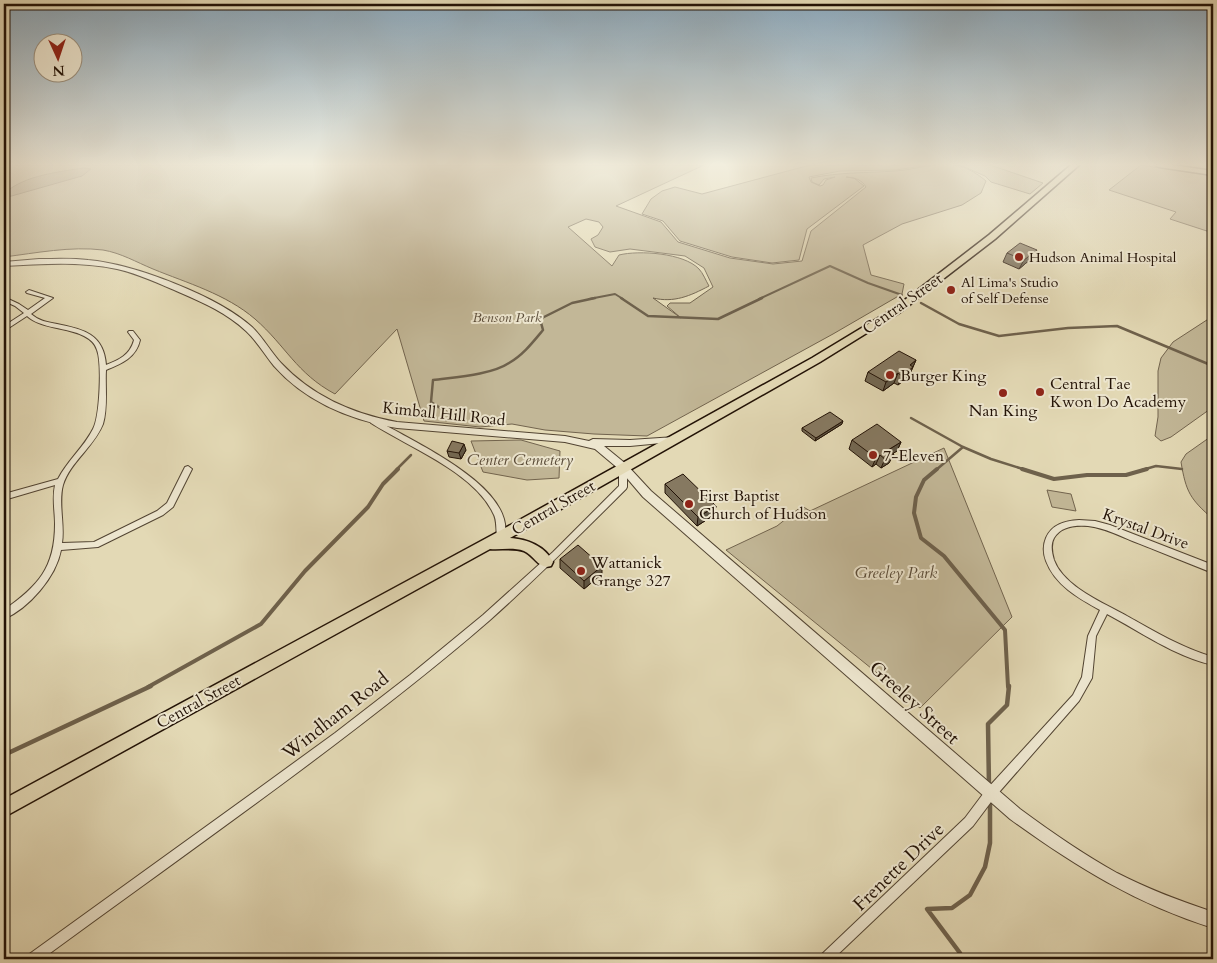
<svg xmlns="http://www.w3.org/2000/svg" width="1217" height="963" font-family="Cardo,serif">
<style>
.green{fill:#c2b797;stroke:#72644e;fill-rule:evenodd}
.water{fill:#a1957a;stroke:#6e614c}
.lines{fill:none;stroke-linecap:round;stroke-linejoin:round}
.stream-far3{stroke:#6e614c;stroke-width:2}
.stream-far2{stroke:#6e614c;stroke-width:2.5}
.stream-far1{stroke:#6e614c;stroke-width:4}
.stream{stroke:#6e614c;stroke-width:4.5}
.minor-casing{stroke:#524432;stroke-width:2}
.tertiary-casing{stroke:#524432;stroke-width:2}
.primary-casing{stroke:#221206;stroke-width:3}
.minor{fill:#ede6cf;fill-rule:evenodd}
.tertiary{fill:#ede6cf;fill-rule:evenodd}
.primary{fill:#e3d9b5;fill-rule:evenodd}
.wall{fill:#736853;stroke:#221206}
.shaded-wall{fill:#5e5544;stroke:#221206}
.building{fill:#867961;stroke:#221206}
.poi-dot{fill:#8f2418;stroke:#ede6cf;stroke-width:2}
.labels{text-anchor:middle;stroke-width:4;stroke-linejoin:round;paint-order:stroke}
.far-poi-label{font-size:14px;fill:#221206;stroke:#ede6cf;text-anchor:start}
.far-park-label{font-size:14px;font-style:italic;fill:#5a4c39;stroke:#ede6cf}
.street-label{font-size:16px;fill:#221206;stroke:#ede6cf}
.poi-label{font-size:16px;fill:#221206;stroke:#ede6cf;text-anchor:start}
.park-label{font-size:16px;font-style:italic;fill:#5a4c39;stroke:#ede6cf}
.near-street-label{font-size:19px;fill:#221206;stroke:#ede6cf}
</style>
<rect width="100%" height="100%" fill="#e3d9b5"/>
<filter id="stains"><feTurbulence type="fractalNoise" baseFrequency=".004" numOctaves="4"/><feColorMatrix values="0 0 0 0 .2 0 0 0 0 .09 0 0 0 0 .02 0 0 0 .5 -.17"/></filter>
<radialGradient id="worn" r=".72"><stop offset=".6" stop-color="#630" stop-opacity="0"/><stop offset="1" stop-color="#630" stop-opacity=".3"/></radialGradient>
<g class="green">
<path d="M9,165H704L616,206L661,222L678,242L730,258L773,264L802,261L811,231L866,187C861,179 855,178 846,177L854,178L864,186L807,229L799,260L772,263L732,257L680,241L663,221L642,214L651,199L662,191L675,187L702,194L810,165H929L896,170L840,171L809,177L811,182L820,186L823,185L826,180L835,177L824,179L819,185L812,182L811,178C840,172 867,173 895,171C916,170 939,160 960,166C969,169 978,174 986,181L981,193L962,205L902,224L863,245L871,275L904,284L902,294L833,334L647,436L594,434L545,430L512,424L480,427L424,421L397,329L335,394C296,373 286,346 255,319C226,294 187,283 153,269C136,262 121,253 103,250C71,246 36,253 4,257L6,247L4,246V180ZM586,219L599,222L603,227L598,235L591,239L595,247L610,252L630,249L685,256L704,268L713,287L690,303H670L667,306L681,318L653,298C674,303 690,296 709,286C706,281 703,273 699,269C684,253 639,250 619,255L612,266L568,227Z"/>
<path d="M960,165H990L1043,183L1030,194L991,182L985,176Z"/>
<path d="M1141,165L1213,176V233L1170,219L1176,212L1109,190Z"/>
<path d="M1213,316V407L1171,437L1161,441L1155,436L1158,417V371L1161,358L1173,342Z"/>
<path d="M1213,435V519C1190,499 1186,492 1181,462L1186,454Z"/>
<path d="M521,440L560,451L559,478L527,480L483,472L471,441Z"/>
<path d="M944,448L1012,617L920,708L726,550L777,526L802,506L810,511Z"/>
<path d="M1047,490L1071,494L1076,511L1052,507Z"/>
</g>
<path class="water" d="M83,168L91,169L82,176L8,197L6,195V192C26,175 59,172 83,168Z"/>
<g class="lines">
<g class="stream-far3">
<path d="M589,299L615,294L623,299"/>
<path d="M759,299L830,266L868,283L902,295"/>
</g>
<g class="stream-far2">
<path d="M621,298L648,316L718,319L762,298"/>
<path d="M921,303L959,324L999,336L1068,328L1117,326L1213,366"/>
<path d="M911,418L963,447L991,459L1026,470"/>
<path d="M446,420L451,415L431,402L433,380C455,377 491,375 509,363C523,355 533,342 543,330L540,319L572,303L595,298"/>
<path d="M396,470L411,455"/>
<path d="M936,470L963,447"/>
<path d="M1142,470L1156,466L1182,469"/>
</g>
<g class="stream-far1">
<path d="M937,469L924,480L916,497L914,513L921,538L944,556L1005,630L1008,687"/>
<path d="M1022,469L1054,479L1087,475H1126L1147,469"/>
<path d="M148,687L261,624L305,571L368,507L383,484L398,469"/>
</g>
<g class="stream">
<path d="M4,755L151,686"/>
<path d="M989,787L988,724L1007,705L1009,686"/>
<path d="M958,959L960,953L927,909L952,908L970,895L985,867L990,843V800"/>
</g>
<defs>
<g id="minor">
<path d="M29,290L53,298L31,314C39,321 47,322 57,324C83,329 104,334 106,365C119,360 130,355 134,340L128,332L129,331H133L140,340C136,358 121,364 106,370C105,387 108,407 103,424C94,447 70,462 63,485C58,503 65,525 62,543L94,542L157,511L167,503L185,467L188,466L192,469L173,507L163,515L98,547L61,550C56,577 29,608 4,619V610C38,586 55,568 55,524C55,511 52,499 55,485L4,500V494L58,479C67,461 84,447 93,429C100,416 102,363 97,350C95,343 90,339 84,336C67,327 41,329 27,316L4,331V326L24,313L15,306L4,301V297L19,304L28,310L45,298L27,293L26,292Z"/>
<path d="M371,419H375C410,441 519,487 504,539L501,540L498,539C495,531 498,521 493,513C474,472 408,447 371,423L370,421Z"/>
<path d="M623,464L627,467V487L626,489C581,534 537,578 490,620C429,673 365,722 301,770C215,834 128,896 42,959H26L28,955L258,789L335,733L410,675L483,615L553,552L619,486V467Z"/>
<path d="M1079,520L1095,521L1110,525L1213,565V573C1187,563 1161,552 1135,542C1120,536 1105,528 1088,526C1076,525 1061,526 1054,538C1050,545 1052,553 1054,560C1064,587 1104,603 1127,616C1156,632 1182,648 1213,657V665C1174,656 1141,632 1107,614L1096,636L1092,678L1079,701L994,798L973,826L833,959H819L821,955L965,818L986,790L1073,695L1082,677L1088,636L1100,610C1078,598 1055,585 1046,561C1043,553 1043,545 1046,538C1052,524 1065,521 1079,520Z"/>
</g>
<g id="tertiary">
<path d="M4,165H9L6,170L4,171Z"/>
<path d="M39,259C55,259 72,258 88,260C134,264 218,296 252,327C263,338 271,352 281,363C312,396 353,414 397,422L565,436L589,441L593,439L630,440L675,437L677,439L672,442L630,446H604L626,464L651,491L1020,809C1051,832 1083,854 1117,873C1148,889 1180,901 1213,912V928C1136,904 1075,866 1010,819L643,497L620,470L595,449L565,442L397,428C350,420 306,402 274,366C265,355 257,341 246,331C227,313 204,303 181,293C160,284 139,274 117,269C80,261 42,264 4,266V262Z"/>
</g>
<g id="primary">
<path d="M1071,165H1079L995,239L899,313L820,362L510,538C527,539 545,546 553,562L551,566C539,570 534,555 524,551C513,547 501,550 490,549L4,817V799L496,533L812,358L893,309L989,235Z"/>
<path d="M1155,165H1172L1213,171V175L1159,167Z"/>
</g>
</defs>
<use href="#minor" class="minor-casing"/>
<use href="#tertiary" class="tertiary-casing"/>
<use href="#primary" class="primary-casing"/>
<use href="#minor" class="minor"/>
<use href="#tertiary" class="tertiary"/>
<use href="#primary" class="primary"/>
</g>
<g class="wall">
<path d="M1007,253L1032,258L1019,269L1003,262Z"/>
<path d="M916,360L909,376L898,385L894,383L883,391L865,381L868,372Z"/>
<path d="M842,424L815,441L802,431V428Z"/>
<path d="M852,440L901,442L897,451L893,453L889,463L881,468L876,464L872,467L849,449Z"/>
<path d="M466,450L461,459L449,457L447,451Z"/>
<path d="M665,484L716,506L714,515L697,526L665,493Z"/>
<path d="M560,559L602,574L584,589L560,568Z"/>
</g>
<g class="shaded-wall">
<path d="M1037,250L1032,258L1019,269L1024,260Z"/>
<path d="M916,360L909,376L898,385L902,376L910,365Z"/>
<path d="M898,373L894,383L883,391L886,382Z"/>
<path d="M843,421L842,424L815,441L816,438Z"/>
<path d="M901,442L897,451L884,459L888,450Z"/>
<path d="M464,444L466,450L461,459L459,453Z"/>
<path d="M894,454L889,463L881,468L885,459Z"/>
<path d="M880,455L876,464L872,467L876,458Z"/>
<path d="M716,506L714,515L697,526L698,517Z"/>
<path d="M602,566V574L584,589V581Z"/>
</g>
<g class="building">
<path d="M1020,243L1037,250L1024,260L1007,253Z"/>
<path d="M899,351L916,360L910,365L913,367L902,376L898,373L886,382L868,372Z"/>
<path d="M830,412L843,421L816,438L802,428Z"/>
<path d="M877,424L901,442L888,450L894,454L885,459L880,455L876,458L852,440Z"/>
<path d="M452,441L464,444L459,453L447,451Z"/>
<path d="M683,474L716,506L698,517L665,484Z"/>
<path d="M578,545L602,566L584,581L560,559Z"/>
</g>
<linearGradient id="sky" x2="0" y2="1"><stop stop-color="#8ba8bc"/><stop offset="0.55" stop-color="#f2eede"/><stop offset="1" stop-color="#f2eede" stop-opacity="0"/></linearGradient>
<rect width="1217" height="299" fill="url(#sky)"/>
<g class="poi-dot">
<circle cx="1019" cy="257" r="5"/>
<circle cx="951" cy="290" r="5"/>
<circle cx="890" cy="375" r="5"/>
<circle cx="1040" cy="392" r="5"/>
<circle cx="1003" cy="393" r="5"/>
<circle cx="873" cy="455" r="5"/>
<circle cx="689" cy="504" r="5"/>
<circle cx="581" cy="571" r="5"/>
</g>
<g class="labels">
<g class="far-poi-label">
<text x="1029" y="262">Hudson Animal Hospital</text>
<text x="961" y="287">Al Lima's Studio<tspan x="961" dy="16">of Self Defense</tspan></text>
</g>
<g class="far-park-label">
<text x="507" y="322">Benson Park</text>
</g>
<g class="street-label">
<text transform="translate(902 303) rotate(-35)" y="6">Central Street</text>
<text transform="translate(444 413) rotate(6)" y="6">Kimball Hill Road</text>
<text transform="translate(553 507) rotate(-30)" y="6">Central Street</text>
<text transform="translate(1146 528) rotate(20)" y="6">Krystal Drive</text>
<text transform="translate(198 701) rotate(-29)" y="6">Central Street</text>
</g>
<g class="poi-label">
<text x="900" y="381">Burger King</text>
<text x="1050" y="389">Central Tae<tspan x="1050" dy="18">Kwon Do Academy</tspan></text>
<text x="1003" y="416" text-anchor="middle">Nan King</text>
<text x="883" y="461">7-Eleven</text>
<text x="699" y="501">First Baptist<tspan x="699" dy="18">Church of Hudson</tspan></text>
<text x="591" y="568">Wattanick<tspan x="591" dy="18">Grange 327</tspan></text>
</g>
<g class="park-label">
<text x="520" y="465">Center Cemetery</text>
<text x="896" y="578">Greeley Park</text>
</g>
<g class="near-street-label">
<text transform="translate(915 702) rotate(42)" y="7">Greeley Street</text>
<text transform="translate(335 715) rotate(-38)" y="7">Windham Road</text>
<text transform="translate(898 866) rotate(-44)" y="7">Frenette Drive</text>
</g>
</g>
<rect width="1217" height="963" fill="none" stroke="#e3d9b5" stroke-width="20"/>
<rect x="5" y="5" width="1207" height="953" fill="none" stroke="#221206" stroke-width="2.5"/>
<rect x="10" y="10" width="1197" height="943" fill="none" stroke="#221206"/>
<g transform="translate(58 58) rotate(177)"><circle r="24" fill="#ede6cf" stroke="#9c917f"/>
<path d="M0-4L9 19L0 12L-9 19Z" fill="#8f2418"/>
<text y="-8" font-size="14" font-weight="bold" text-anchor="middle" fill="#221206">N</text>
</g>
<rect width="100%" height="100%" filter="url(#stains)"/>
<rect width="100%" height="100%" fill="url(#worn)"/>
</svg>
